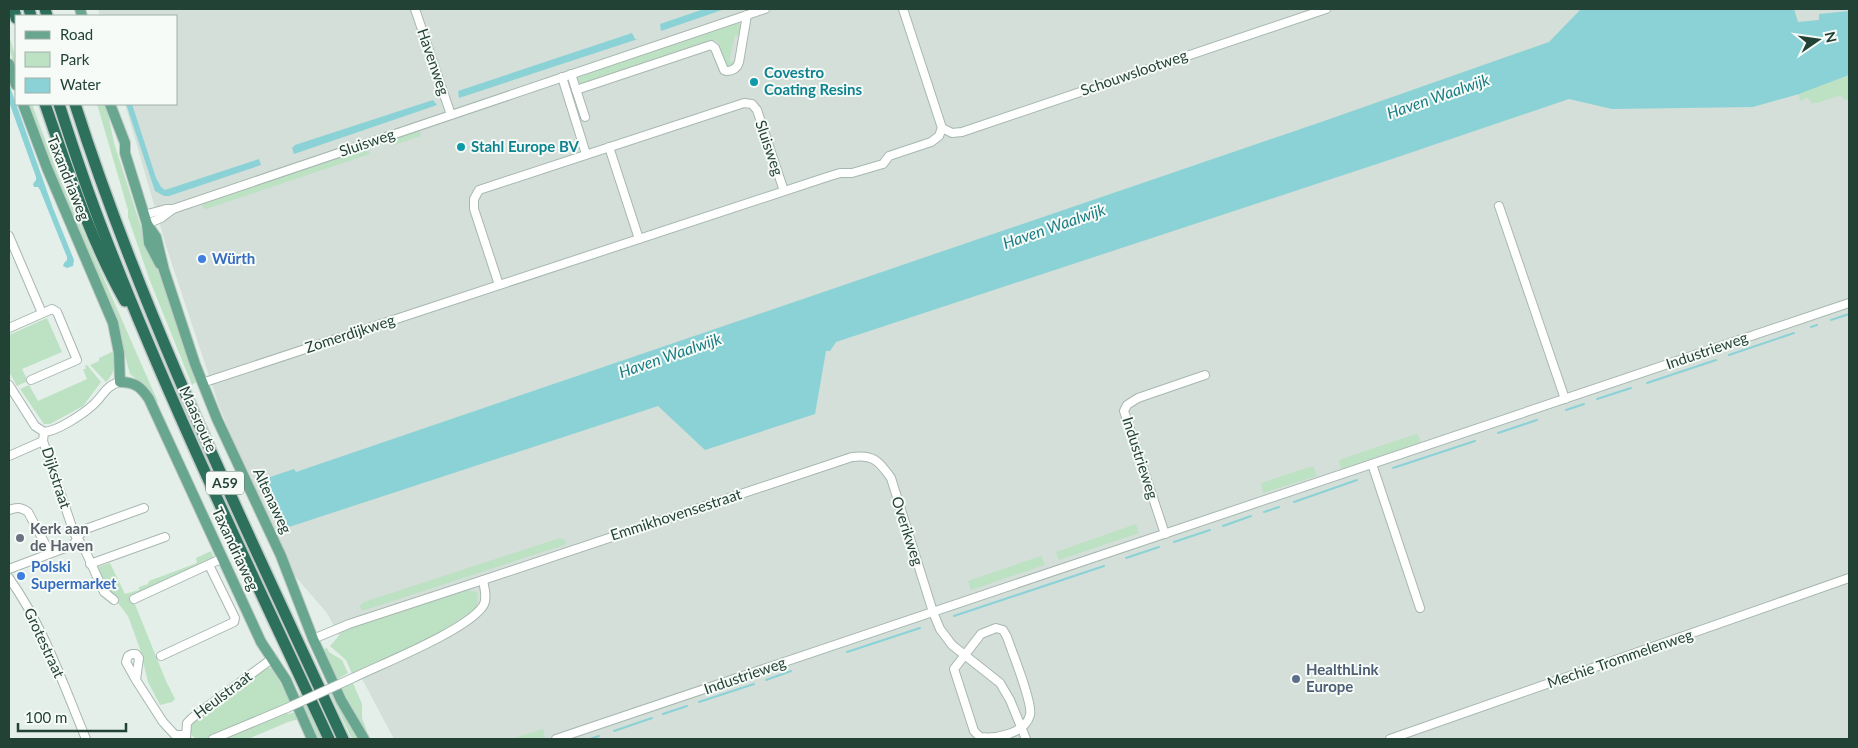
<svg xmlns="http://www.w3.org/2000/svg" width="1858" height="748" font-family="Lato,sans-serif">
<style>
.built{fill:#d3dfd8}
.green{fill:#bde1c3}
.water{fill:#8bd2d6}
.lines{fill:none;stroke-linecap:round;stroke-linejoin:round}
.stream{stroke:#8bd2d6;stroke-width:2}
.minor-casing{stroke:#a7b8b0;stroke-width:10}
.major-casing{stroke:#c1cac7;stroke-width:12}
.highway-casing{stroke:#c1cac7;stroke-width:14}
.minor{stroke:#fff;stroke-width:8}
.major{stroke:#68a68f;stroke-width:10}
.highway{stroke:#2d705b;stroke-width:11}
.minor-bridge-casing{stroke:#a7b8b0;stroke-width:10;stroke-linecap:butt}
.minor-bridge{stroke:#fff;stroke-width:8}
.culture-dot{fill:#0f9aa8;stroke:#f6fbf8;stroke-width:2}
.shop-dot{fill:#3f7fe0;stroke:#f6fbf8;stroke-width:2}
.worship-dot{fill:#6b7280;stroke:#f6fbf8;stroke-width:2}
.service-dot{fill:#5c6f8a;stroke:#f6fbf8;stroke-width:2}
.labels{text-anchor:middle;stroke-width:4;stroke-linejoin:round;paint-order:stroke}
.shield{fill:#f6fbf8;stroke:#627a70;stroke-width:1}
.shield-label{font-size:14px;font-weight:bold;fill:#234236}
.street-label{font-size:15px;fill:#234236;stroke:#f6fbf8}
.culture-label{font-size:15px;font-weight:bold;fill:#0d838f;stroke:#f6fbf8;text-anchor:start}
.shop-label{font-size:15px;font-weight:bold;fill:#366cbe;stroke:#f6fbf8;text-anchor:start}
.worship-label{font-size:15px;font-weight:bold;fill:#5b616d;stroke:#f6fbf8;text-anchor:start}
.service-label{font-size:15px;font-weight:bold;fill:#4e5e75;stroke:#f6fbf8;text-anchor:start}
.water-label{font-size:16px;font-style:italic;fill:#197c82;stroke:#f6fbf8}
</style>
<rect width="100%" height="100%" fill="#e5efe9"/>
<path class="built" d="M98,9H1849V739H394L327,613L294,575L246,473L218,403L166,246L125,104H176V16H100Z"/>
<g class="green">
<path d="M736,23L740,24L742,28L740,36L735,35L729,61L736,62L732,67L726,68L719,50V43L716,40L582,85L577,82L579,76Z"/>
<path d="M9,35L16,58V71L9,49Z"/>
<path d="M1849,75V100H1845L1841,96H1838L1817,103L1815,102L1812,104L1808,97L1800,101L1799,94Z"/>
<path d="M27,104H32L57,172L158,402L156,403L146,387L130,374L128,367L116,320L49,164Z"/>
<path d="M97,104H106L114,143L139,221L170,303L196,382L192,385L150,281L128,217V210Z"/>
<path d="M419,129L421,136L391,146L390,139Z"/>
<path d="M367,147L370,154L206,209H204L201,203Z"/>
<path d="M47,318L62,352L22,369L28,381L17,386L9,372V335Z"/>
<path d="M114,351C114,363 116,373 106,382L90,365L99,361V358Z"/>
<path d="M87,365L101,382L83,406L50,424H44L20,389L29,385L38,401L87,379L83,369H86L85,366Z"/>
<path d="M1416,434L1418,435L1421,442L1341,469L1339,460Z"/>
<path d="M1313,466L1317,476L1263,493L1261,483Z"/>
<path d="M1136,524L1139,533L1059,560L1056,552Z"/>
<path d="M560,538L565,540L566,543L564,545L365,610H362L360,607L361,604L367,601Z"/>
<path d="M211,551L215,560L132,597L166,681L175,699L172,702L160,705L148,682L140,649L128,616L104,585L95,568L110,563L125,594L139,590V587L148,584L149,581L197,563L196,558Z"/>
<path d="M1041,556L1045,565L971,590L968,581Z"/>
<path d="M466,590L477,592L478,603L474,610L432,637L352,674L346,660L330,646L344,630Z"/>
<path d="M327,648L329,652L342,660L348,673L336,680L325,656L324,649Z"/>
<path d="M267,667L273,669L290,701L284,705V706L205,739C193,740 188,735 190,723Z"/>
<path d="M352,681L362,704V718L369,737L340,686Z"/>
<path d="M329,691H330L357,739H352Z"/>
<path d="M301,694L322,739H315L296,696Z"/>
<path d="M287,712L288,714L295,712L299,719L288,722L248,739H225Z"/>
<path d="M543,729L545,737L537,739H511Z"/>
</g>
<g class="water">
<path d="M704,9H725L661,31L660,24Z"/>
<path d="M1581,9H1794L1798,22L1819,20V14L1849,11V75L1799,94L1753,107L1612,109L1569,99L1389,160L836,342L830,351H826L815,414L705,450L658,406L286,528L263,482L264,479L294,469L296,472L1324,121L1549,42Z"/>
<path d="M632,33L635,39H638L459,98L458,91Z"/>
<path d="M9,84L53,208L74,260L73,266L67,268L63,266L64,263L67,260V257L40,190L38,187H34L33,184L36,180V177L9,102Z"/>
<path d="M433,100L437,105L294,154L292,148L295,145Z"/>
<path d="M126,104H132L156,178L161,187L165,190L259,159L261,165L169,196H164L155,191Z"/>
</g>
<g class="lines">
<g class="stream">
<path d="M1831,320L1849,314"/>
<path d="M1811,327L1817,325"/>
<path d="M1729,355L1794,333"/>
<path d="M1647,383L1716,360"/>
<path d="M1597,399L1631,388"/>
<path d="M1566,410L1584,404"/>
<path d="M1498,433L1537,420"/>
<path d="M1393,468L1475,441"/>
<path d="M1294,502L1357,480"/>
<path d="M1264,512L1279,507"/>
<path d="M1223,526L1251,516"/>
<path d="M1174,542L1210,530"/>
<path d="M1126,558L1159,547"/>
<path d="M954,616L1104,566"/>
<path d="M847,652L920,628"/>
<path d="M766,680L791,671"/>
<path d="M699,702L754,684"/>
<path d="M663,714L687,706"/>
<path d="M614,731L652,718"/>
<path d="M590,739L599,736"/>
</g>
<defs>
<g id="minor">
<path d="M415,9L451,115"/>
<path d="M571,74L585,117"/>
<path d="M562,77L586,154"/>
<path d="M576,90L711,45L715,48L724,70L726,71C732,71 737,69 739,62L747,15"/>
<path d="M942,128L952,133L962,132L1326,9"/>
<path d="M609,147L639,239"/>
<path d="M1499,206L1565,399"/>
<path d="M144,215L166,209H173L765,9"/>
<path d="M147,224L161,218L173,209"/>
<path d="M9,236L42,313"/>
<path d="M499,285L474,209V199L479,190L744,103L752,104L757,110L784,191"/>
<path d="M9,328L52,309L57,312L77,360L31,380"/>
<path d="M202,383L827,177L840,173H852L883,164L889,156L931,142L939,136L942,128L903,9"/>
<path d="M9,385L35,426L44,432L43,441L74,533L85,550L104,592L114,600"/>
<path d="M44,432C58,431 83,414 93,405C103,396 106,385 120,382"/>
<path d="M9,456L43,441"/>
<path d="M1372,464L1420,608"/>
<path d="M9,510C17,507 21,507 28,512L50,553"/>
<path d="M1165,534L1124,411L1127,405L1138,398L1205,375"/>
<path d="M90,564L165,537"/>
<path d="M9,569L73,545L83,530L144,508"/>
<path d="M9,578C44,627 63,684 86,739"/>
<path d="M483,580L852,457C873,454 879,461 891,478L933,612L940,629L952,645L1000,683L1010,700L1026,739"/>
<path d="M134,599L223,558"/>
<path d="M996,628L1003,630L1007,637C1012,652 1033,703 1030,715C1025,734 995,739 980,737L974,731L954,669L981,634Z"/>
<path d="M313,639L349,624L483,580C484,587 488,599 483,606C467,630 384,663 355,677"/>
<path d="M161,656L234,622L235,618L209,565"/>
<path d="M136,680L126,662L128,656L132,654H136L139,658L136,680L163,722L175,735H186"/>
<path d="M186,738L187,723L192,718L273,658"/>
<path d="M213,739L287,708"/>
<path d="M556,739L1849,303"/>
<path d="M1390,739L1849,578"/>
</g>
<g id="major">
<path d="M80,9L82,16"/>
<path d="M9,64L16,85"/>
<path d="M23,104L47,168L113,323L119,353L120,382C135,382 141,387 149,399L261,642L286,680L312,739"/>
<path d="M110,104L125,143V153L147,224L149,243L160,264"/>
<path d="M147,224L156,237L164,270L195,364L217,419L281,556L313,639L341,700L364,739"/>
</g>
<g id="highway">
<path d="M14,9L16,18"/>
<path d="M29,9L31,16"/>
<path d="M45,9L47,16"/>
<path d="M45,104C68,170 90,240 125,301"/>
<path d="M59,104C73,148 88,193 105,236C171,407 252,573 329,739"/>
<path d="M75,104C145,323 247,530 343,739"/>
</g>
</defs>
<use href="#minor" class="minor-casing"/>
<use href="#major" class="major-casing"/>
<use href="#highway" class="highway-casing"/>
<use href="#minor" class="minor"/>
<use href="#major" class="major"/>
<use href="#highway" class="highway"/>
<defs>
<path id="minor-bridge" d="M287,708L355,677"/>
</defs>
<use href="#minor-bridge" class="minor-bridge-casing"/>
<use href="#minor-bridge" class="minor-bridge"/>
</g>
<g class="culture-dot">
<circle cx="754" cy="82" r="5"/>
<circle cx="461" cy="147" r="5"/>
</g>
<g class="shop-dot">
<circle cx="202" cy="259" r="5"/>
<circle cx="21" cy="576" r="5"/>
</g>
<circle class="worship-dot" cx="20" cy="538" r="5"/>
<circle class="service-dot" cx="1296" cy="679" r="5"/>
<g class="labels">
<rect class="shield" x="206" y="471.5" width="38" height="23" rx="4"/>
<g class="shield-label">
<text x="225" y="488">A59</text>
</g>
<g class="street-label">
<text transform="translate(433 62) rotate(71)" y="5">Havenweg</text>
<text transform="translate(1134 73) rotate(-19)" y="5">Schouwslootweg</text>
<text transform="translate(367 143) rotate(-19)" y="5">Sluisweg</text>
<text transform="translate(769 148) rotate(71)" y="5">Sluisweg</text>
<text transform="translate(68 178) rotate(68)" y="5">Taxandriaweg</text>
<text transform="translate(350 334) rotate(-18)" y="5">Zomerdijkweg</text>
<text transform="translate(1707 351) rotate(-19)" y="5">Industrieweg</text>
<text transform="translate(198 419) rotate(66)" y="5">Maasroute</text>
<text transform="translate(1140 458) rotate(72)" y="5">Industrieweg</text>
<text transform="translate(56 478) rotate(72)" y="5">Dijkstraat</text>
<text transform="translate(272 501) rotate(65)" y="5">Altenaweg</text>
<text transform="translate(676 515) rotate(-18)" y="5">Emmikhovensestraat</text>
<text transform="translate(907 531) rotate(72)" y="5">Overikweg</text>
<text transform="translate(235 549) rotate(65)" y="5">Taxandriaweg</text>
<text transform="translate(44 643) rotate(65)" y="5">Grotestraat</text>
<text transform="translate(1620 659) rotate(-19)" y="5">Mechie Trommelenweg</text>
<text transform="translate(745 676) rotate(-19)" y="5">Industrieweg</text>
<text transform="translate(223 695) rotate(-37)" y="5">Heulstraat</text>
</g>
<g class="culture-label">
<text x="764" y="78">Covestro<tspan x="764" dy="17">Coating Resins</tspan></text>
<text x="471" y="152">Stahl Europe BV</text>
</g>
<g class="shop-label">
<text x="212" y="264">Würth</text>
<text x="31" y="572">Polski<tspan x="31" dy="17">Supermarket</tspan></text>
</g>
<g class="worship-label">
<text x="30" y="534">Kerk aan<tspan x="30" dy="17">de Haven</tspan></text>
</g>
<g class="service-label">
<text x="1306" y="675">HealthLink<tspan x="1306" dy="17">Europe</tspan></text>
</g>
<g class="water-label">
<text transform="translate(1438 96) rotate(-19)" y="6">Haven Waalwijk</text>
<text transform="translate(1054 226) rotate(-19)" y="6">Haven Waalwijk</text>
<text transform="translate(670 355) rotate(-19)" y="6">Haven Waalwijk</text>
</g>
</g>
<rect width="1858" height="748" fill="none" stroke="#234236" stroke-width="20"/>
<rect x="15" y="15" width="162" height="90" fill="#f6fbf8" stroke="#a2b1aa"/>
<rect x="25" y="31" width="25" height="8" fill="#68a68f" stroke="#a2b1aa"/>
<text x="60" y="40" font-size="15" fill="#234236">Road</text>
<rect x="25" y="52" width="25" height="15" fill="#bde1c3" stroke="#a2b1aa"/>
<text x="60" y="65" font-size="15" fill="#234236">Park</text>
<rect x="25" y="78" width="25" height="15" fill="#8bd2d6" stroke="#a2b1aa"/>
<text x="60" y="90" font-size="15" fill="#234236">Water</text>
<g transform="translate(1818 40) rotate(77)" stroke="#f6fbf8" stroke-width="4" paint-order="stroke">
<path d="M0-4L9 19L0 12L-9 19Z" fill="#234236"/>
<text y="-8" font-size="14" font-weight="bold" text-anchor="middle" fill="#234236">N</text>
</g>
<path d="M18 723v8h108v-8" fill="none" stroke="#234236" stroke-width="2.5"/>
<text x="25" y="723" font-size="15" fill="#234236" stroke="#f6fbf8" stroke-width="4" paint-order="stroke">100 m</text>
</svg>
